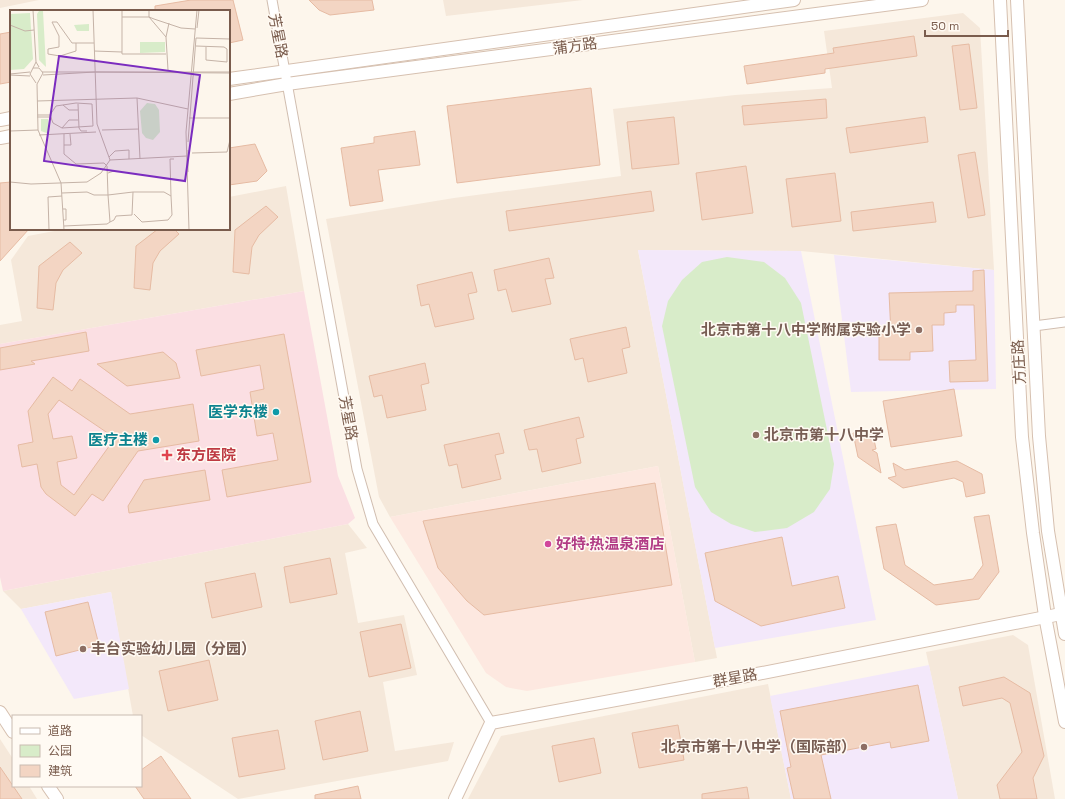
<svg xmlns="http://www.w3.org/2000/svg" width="1065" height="799" font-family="'Space Grotesk','Noto Sans SC',sans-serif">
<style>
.residential{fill:#f5e8da}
.commercial{fill:#fde8e0}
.education{fill:#f3e8fa}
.medical{fill:#fbdfe3}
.green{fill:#d8ecc9}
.building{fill:#f3d5c3;stroke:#e6bba3;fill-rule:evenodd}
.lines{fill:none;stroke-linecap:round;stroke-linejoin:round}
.street-casing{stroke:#d1beb0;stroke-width:11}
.secondary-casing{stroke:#d6c0b0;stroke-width:14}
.street{stroke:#fff;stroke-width:9}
.secondary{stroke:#fff;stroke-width:12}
.education-dot{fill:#8d6e63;stroke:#fffaf3;stroke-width:1.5}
.culture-dot{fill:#0f9aa8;stroke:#fffaf3;stroke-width:1.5}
.health-dot{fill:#e0444e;stroke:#fffaf3;stroke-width:1.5}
.hotel-dot{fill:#d1479c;stroke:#fffaf3;stroke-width:1.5}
.labels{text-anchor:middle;stroke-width:3;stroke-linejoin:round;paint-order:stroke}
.street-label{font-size:15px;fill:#7a5c4d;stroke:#fffaf3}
.education-label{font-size:15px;font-weight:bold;fill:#785e54;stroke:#fffaf3;text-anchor:end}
.culture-label{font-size:15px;font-weight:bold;fill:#0d838f;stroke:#fffaf3;text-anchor:end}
.health-label{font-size:15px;font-weight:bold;fill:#be3a42;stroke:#fffaf3;text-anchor:start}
.hotel-label{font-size:15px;font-weight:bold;fill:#b23c85;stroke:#fffaf3;text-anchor:start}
.inset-road{fill:none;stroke:#c5b3a7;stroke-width:1}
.view{fill:#7b2cbf;fill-opacity:0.15;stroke:#7b2cbf;stroke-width:2}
.inset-edge{fill:none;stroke:#7a5c4d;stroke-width:2}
</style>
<rect width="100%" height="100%" fill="#fdf6ec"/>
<g class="residential">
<path d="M0,0H39L0,8Z"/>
<path d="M443,0H583L446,16Z"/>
<path d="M963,13L980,28L994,270L801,251L638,250L717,658L695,662L658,466L390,517L379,497L326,219L454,198L621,176L613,109L735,95L832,88L824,31Z"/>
<path d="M286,186L304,291L0,344V325L22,321L11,260L28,236L65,229H229V197Z"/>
<path d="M348,524L367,548L345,553L358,623L404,615L417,675L383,682L395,751L454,742L448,761L238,799L141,735V716H133L111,592L21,609L3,591Z"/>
<path d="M1013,635L1028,645L1055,799H958L926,652Z"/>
<path d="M768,684L791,799H468L501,736Z"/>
<path d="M0,739L13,759V786H29L37,799H0Z"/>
</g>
<path class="commercial" d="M658,466L695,662L527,691L506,687L486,673L390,517Z"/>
<g class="education">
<path d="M638,250L801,251L876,620L715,648Z"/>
<path d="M834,255L994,270L996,389L851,392Z"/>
<path d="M111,592L129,689L74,699L21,609Z"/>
<path d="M929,665L958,799H791L770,696Z"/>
</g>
<path class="medical" d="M304,291L338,476L355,518L348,524L3,591L0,577V344Z"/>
<path class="green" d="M727,257L764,262L785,278L801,303L834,464L830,489L814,512L787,528L755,532L731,524L711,512L695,487L662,326L668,301L682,280L702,262Z"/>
<g class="building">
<path d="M191,0H233L243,40L229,43V11H155V6Z"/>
<path d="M309,0H372L374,10L330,15L319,10Z"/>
<path d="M11,32V82L0,84V34Z"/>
<path d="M914,36L917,56L825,69V73L747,84L744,66L834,53L833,48Z"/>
<path d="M969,44L977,108L960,110L952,46Z"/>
<path d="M591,88L600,165L457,183L447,106Z"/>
<path d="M826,99L827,118L744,125L742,106Z"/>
<path d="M674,117L679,164L632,169L627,122Z"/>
<path d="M925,117L928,142L850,153L846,128Z"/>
<path d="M415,131L420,165L378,170L383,201L350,206L341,148L374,143V137Z"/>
<path d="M255,144L267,171L257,181L229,185V148Z"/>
<path d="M975,152L985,215L968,218L958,155Z"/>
<path d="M746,166L753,213L702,220L696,173Z"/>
<path d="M835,173L841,221L792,227L786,179Z"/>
<path d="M11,182V229H29L0,261V183Z"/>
<path d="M651,191L654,211L509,231L506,211Z"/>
<path d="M933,202L936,222L853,231L851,212Z"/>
<path d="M266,206L278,217L259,235L252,247L249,274L233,272L235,230Z"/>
<path d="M158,229H174L179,234L160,251L153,263L150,290L134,288L136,246Z"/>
<path d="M70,242L82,253L63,270L56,283L53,310L37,308L39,266Z"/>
<path d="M549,258L554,278L545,279L551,304L512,312L506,289L498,291L494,270Z"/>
<path d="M984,270L988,381L950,382L949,361L976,360L974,305H956V312L944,313V325H932L933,351L910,352V360H879V334H891L889,293L973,291V271Z"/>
<path d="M472,272L477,292L468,294L474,319L435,327L429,304L421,306L417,285Z"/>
<path d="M626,327L630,347L622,349L627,373L588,382L583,358L575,360L570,339Z"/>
<path d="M86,332L89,351L31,361L35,364L0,370V348Z"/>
<path d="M284,334L311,482L227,497L222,470L278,460L273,433L257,436L250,392L264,389L260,365L201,376L196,350Z"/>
<path d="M163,352L176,363L180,378L127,386L97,364Z"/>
<path d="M425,363L429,383L421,385L426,410L387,418L382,395L374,397L369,376Z"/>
<path d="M53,377L72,391L80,379L130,414L193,404L199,441L138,451L103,501L92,494L75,516L46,494L41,487L37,464L22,467L18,445L33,442L28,411ZM59,400L115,438L74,495L61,485L57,462L77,458L72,436L53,439L48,414Z"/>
<path d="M954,389L962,436L891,447L883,401Z"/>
<path d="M579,417L584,437L576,439L581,463L542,472L537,449L529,450L524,430Z"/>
<path d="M872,430L876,449L872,450L877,453L881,473L858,457L853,433Z"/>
<path d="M499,433L504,453L495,455L501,479L462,488L457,464L449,466L444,445Z"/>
<path d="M957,461L982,474L985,493L966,497L963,482L954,478L903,488L888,478L896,476L893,463L905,470Z"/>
<path d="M205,470L210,500L129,513L128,506L144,480Z"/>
<path d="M655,483L672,585L484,615L467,601L438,568L423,521Z"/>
<path d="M989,515L999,572L979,599L936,605L884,569L876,527L896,524L905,565L934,585L973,579L983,565L974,517Z"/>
<path d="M782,537L792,586L838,576L845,608L761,626L715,601L705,553Z"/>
<path d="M330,558L337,594L290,603L284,567Z"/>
<path d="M255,573L262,607L212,618L205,583Z"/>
<path d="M88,602L99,645L56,656L45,612Z"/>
<path d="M401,624L411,668L369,677L360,632Z"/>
<path d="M209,660L218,700L168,711L159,671Z"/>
<path d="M1004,677L1030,693L1044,756L1033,778L1037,799H1000L997,785L1022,752L1010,703L1002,698L963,706L959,687Z"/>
<path d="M918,685L929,741L891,748L890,742L821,755L831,799H794L787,768L791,767L780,711Z"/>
<path d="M360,711L368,751L323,760L315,721Z"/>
<path d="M678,725L684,760L639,768L632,733Z"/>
<path d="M278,730L285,769L239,777L232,738Z"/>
<path d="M594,738L601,773L559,782L552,746Z"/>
<path d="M161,756L191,799H144L135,786H141V770Z"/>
<path d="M0,767L22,799H0Z"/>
<path d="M358,786L361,799H315V795Z"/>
<path d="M747,787L749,799H702V794Z"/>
</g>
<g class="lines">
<defs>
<g id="street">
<path d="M272,0L357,469L373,524L491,723"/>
<path d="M1034,326L1065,322"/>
</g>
<g id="secondary">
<path d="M1000,0L1022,437L1033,533L1045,616L1065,722"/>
<path d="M1017,0L1039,436L1048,531L1065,634"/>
<path d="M229,79L794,0"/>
<path d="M229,94L287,84L922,0"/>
<path d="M0,120L11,118"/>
<path d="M0,138L11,136"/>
<path d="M0,712L13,732"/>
<path d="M48,786L57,799"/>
<path d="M455,799L491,723L757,674L1061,614"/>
</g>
</defs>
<use href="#street" class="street-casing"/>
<use href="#secondary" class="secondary-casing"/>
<use href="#street" class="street"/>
<use href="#secondary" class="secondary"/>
</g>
<g class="education-dot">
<circle cx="919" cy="330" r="4"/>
<circle cx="756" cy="435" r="4"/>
<circle cx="83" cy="649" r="4"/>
<circle cx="864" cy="747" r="4"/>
</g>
<g class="culture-dot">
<circle cx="276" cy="412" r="4"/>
<circle cx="156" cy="440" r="4"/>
</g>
<path class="health-dot" d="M165 449h4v4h4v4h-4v4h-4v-4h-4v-4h4z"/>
<circle class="hotel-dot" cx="548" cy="544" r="4"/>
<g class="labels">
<g class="street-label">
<text transform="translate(278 36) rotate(79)" y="5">芳星路</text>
<text transform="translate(575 46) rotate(-8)" y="5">蒲方路</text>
<text transform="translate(1019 362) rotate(-93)" y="5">方庄路</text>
<text transform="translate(348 418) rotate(80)" y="5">芳星路</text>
<text transform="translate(735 678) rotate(-10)" y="5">群星路</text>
</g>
<g class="education-label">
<text x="911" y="335">北京市第十八中学附属实验小学</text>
<text x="764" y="440" text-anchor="start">北京市第十八中学</text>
<text x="91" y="654" text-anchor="start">丰台实验幼儿园（分园）</text>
<text x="856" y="752">北京市第十八中学（国际部）</text>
</g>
<g class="culture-label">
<text x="268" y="417">医学东楼</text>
<text x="148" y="445">医疗主楼</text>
</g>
<g class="health-label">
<text x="176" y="460">东方医院</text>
</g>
<g class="hotel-label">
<text x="556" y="549">好特·热温泉酒店</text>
</g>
</g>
<g transform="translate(10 10)">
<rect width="220" height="220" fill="#fdf6ec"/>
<path d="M29,1H33L36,57L29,50L27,4ZM20,3L23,49L14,59L0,60V4ZM79,14V21H67L64,15ZM130,32H155V42L130,43ZM137,93L145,94L149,100L150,122L143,130L136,128L132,123L130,101ZM31,109H38L39,124L31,121Z" fill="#d8ecc9"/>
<path class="inset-road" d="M23,0L26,52L29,57M83,0L87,114L100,150M112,1V44H156M139,1V7L144,9L171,18L185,19M112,7H139L156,27M0,15L15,21L24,20M187,18L189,0M186,28L220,29M66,33V41L50,46L38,44V39L49,37V26L42,12H47L62,33H84M186,36L214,37L217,39V52L196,50V37M84,41L112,42M26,52L20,64L26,73M23,58H29L33,63L27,74L28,120L51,173L54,220M158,60L156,27L159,13M32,62H220M0,64L20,62M0,65L20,66M33,65L85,62L220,63M127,88L130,149M27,91L127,88L178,99M66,93L82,94L83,116L52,118L43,113L40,105L46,96ZM68,94L69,118L71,121H77M53,95L59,100H68M27,105H40M27,107H40M179,108H220M52,118L59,110H68M92,120L129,119M0,121L28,120M29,125L86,122M178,132L186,28M54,135H61L60,124M178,140V162M182,143L217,142L220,130M99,147L105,141L119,140V149M100,150L177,146M97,160L104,161L98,163M0,172L21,174L77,172L91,163L100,150M123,182H154L161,186L160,149H164M52,183L77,182L84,185H98L97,156L94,153L66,154L54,144V124M53,199H56V210H53M124,204L132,212L158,210L162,205L161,186M54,216L97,214L100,212L104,210L106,206L122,205L123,182L98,185L100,212M39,220L38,187L52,186M179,220L176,122L187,0"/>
<path class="view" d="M49,46L190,65L175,171L34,151Z"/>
<rect width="220" height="220" class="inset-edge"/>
</g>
<rect x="12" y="715" width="130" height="72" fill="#fffaf3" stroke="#cabbb1"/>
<rect x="20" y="728" width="20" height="6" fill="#ffffff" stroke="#cabbb1"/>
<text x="48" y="735" font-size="12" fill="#7a5c4d">道路</text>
<rect x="20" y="745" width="20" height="12" fill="#d8ecc9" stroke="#cabbb1"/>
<text x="48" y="755" font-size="12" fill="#7a5c4d">公园</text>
<rect x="20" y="765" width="20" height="12" fill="#f3d5c3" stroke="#cabbb1"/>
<text x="48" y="775" font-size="12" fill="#7a5c4d">建筑</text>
<path d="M925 30v6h83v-6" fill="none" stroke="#7a5c4d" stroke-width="2"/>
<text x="931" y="30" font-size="12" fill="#7a5c4d" stroke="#fffaf3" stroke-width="3" paint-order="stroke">50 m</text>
</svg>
